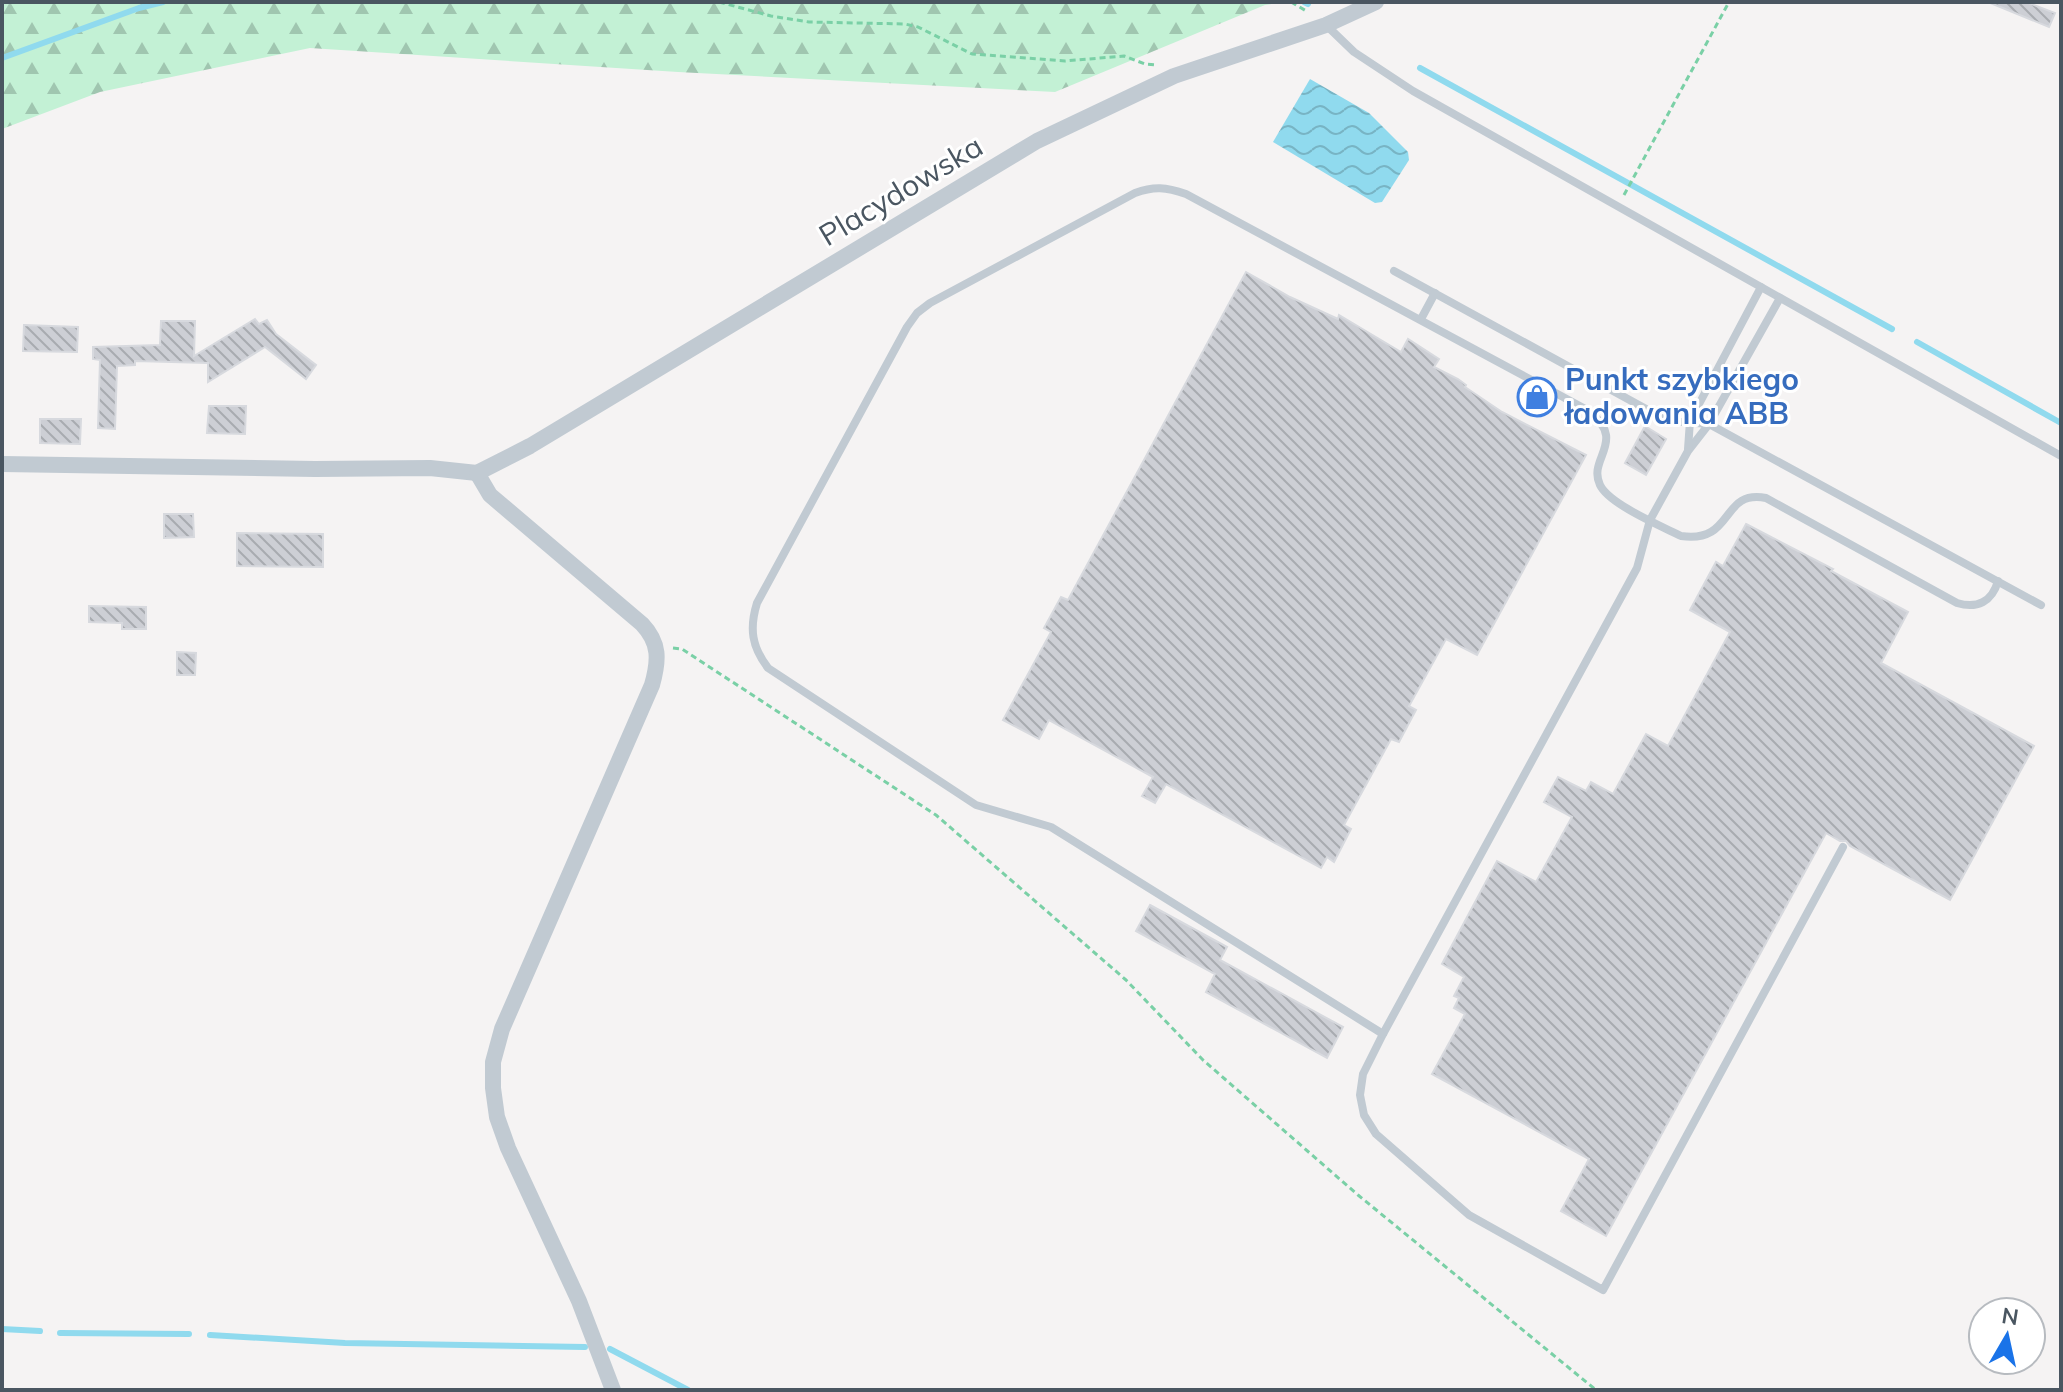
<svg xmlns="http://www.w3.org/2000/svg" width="2063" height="1392" font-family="Mulish,sans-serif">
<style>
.forest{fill:url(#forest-firs)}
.water{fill:url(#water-waves)}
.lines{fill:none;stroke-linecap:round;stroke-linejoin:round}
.stream{stroke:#90daee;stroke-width:6}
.building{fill:url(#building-back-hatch);stroke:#d7d9de;stroke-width:2}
.path{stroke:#7ad0a6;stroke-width:3;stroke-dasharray:6 4;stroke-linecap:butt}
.lane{stroke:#c1cad2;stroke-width:8}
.street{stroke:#c1cad2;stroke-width:16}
.labels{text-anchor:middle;stroke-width:6;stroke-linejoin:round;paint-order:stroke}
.street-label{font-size:30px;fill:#4a5661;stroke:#fff}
.shop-label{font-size:30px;font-weight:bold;fill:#366cbe;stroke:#fff;text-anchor:start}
</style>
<defs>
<pattern id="forest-firs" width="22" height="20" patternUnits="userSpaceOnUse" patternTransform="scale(2)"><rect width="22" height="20" fill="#c3f1d5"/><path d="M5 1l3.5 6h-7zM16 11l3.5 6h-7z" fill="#a0c6b0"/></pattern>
<pattern id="water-waves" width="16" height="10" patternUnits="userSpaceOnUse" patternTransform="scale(2)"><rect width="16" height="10" fill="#90daee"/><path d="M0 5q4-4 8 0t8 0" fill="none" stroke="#78b4c4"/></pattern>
<pattern id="building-back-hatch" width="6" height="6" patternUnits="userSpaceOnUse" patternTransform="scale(2)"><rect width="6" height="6" fill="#cdcfd5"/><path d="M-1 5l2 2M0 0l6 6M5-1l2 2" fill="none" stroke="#a8abb0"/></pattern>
</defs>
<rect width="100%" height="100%" fill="#f5f3f3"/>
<path class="forest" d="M2,2H1284L1265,5L1055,92L678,72L310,48L100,92L2,129Z"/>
<path class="water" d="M1310,79L1369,113L1408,152L1409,160L1382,202L1375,203L1273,142Z"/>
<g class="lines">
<g class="stream">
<path d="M1304,2L1308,4"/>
<path d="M2,58L139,8L163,2"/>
<path d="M1420,68L1892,329"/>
<path d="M1917,342L2061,423"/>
<path d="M2,1329L40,1331"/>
<path d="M60,1333L189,1334"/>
<path d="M210,1335L345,1343L585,1347"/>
<path d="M610,1349L688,1390"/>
</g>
</g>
<g class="building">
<path d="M1988,2H2026L2055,13L2049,27Z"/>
<path d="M1246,272L1290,297L1338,319L1339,315L1401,352L1408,339L1439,359L1434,367L1458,379L1466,385L1465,387L1502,412L1586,455L1477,655L1446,639L1409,706L1416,710L1399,742L1391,739L1344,825L1351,829L1334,862L1327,857L1321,868L1166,784L1155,803L1142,796L1153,777L1049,720L1039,739L1003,720L1051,632L1044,628L1061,597L1068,600Z"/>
<path d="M255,319L259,324L267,320L276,334L316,365L306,379L265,347L208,382V363L135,361V365L117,366L115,429L98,428L100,360L93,359V347L160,345L161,321H195L194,356Z"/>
<path d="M24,325L78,327L77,352L23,351Z"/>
<path d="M209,406H246L245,434L207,433Z"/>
<path d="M40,419H81L80,444L40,443Z"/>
<path d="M1645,426L1666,439L1646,475L1625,463Z"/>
<path d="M164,514H193L194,537L164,538Z"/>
<path d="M1746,524L1833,569L1831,571L1908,612L1881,663L2034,746L1950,900L1850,846L1846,841H1840L1826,833L1606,1236L1561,1211L1589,1159L1432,1074L1465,1014L1454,1008L1459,998L1454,996L1464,977L1442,964L1497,861L1536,882L1572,817L1544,802L1558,777L1586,791L1591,782L1613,794L1646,734L1668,746L1730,632L1690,610L1716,562L1723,566Z"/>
<path d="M237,533L323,534V567L237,566Z"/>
<path d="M89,606L146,607V629H122V623L89,622Z"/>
<path d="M177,652L196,653L195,675H177Z"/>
<path d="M1150,905L1227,947L1220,960L1343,1027L1327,1058L1206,992L1215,974L1136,931Z"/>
</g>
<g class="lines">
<g class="path">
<path d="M719,2L771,16L809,22L905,24L918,27L972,54L1065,61L1124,56L1145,64L1157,65"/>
<path d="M1291,2L1308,12"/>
<path d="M1624,195L1729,2"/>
<path d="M673,648L682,649L936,815L1126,980L1203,1060L1358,1195L1596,1390"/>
</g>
<g class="lane">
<path d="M1326,25L1354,52L1413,91L2061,456"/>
<path d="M1394,271L1668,421L1709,424L2041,605"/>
<path d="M1780,298L1709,424L1688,451L1650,520L1637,568L1383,1034L1363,1074L1360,1095L1364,1115L1376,1134L1469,1215L1603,1290L1843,847"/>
<path d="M1421,319L1435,293"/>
<path d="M1688,449L1690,421L1761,287"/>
<path d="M1383,1034L1051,827L976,805L768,668C752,647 749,629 757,603L907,327L917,313L930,303L1135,193C1154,186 1166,187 1186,194L1589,411C1628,442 1587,458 1600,485C1609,504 1661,526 1681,536C1735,544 1720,489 1766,498L1957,603C1977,609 1992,602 1998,581"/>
</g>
<g class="street">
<path d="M2,464L315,469L430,468L477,473"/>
<path d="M477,473L490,495L642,624C660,643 659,660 652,685L502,1029L493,1062V1088L497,1117L508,1148L579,1301L613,1390"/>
<path d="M477,473L530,446L1037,141L1174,76L1326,25L1376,2"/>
</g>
</g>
<defs>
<symbol id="shop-ring" viewBox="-11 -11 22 22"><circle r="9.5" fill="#fff" stroke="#3f7fe0" stroke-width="1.5"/><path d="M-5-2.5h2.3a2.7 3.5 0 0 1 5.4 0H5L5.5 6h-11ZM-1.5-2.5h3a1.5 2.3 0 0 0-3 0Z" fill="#3f7fe0"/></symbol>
</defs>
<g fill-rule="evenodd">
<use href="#shop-ring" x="1515" y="375" width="44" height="44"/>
</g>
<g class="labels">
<g class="street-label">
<text transform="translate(901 191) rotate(-31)" y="10">Placydowska</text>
</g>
<g class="shop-label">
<text x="1565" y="390">Punkt szybkiego<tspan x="1565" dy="34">ładowania ABB</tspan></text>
</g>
</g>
<rect width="2063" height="1392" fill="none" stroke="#4a5661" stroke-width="8"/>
<g transform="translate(2007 1336) rotate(9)"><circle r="38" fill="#ffffff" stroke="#b7bbc0" stroke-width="2"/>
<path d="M0-6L14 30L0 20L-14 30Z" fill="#1a73e8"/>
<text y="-12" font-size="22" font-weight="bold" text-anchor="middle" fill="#4a5661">N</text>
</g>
</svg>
